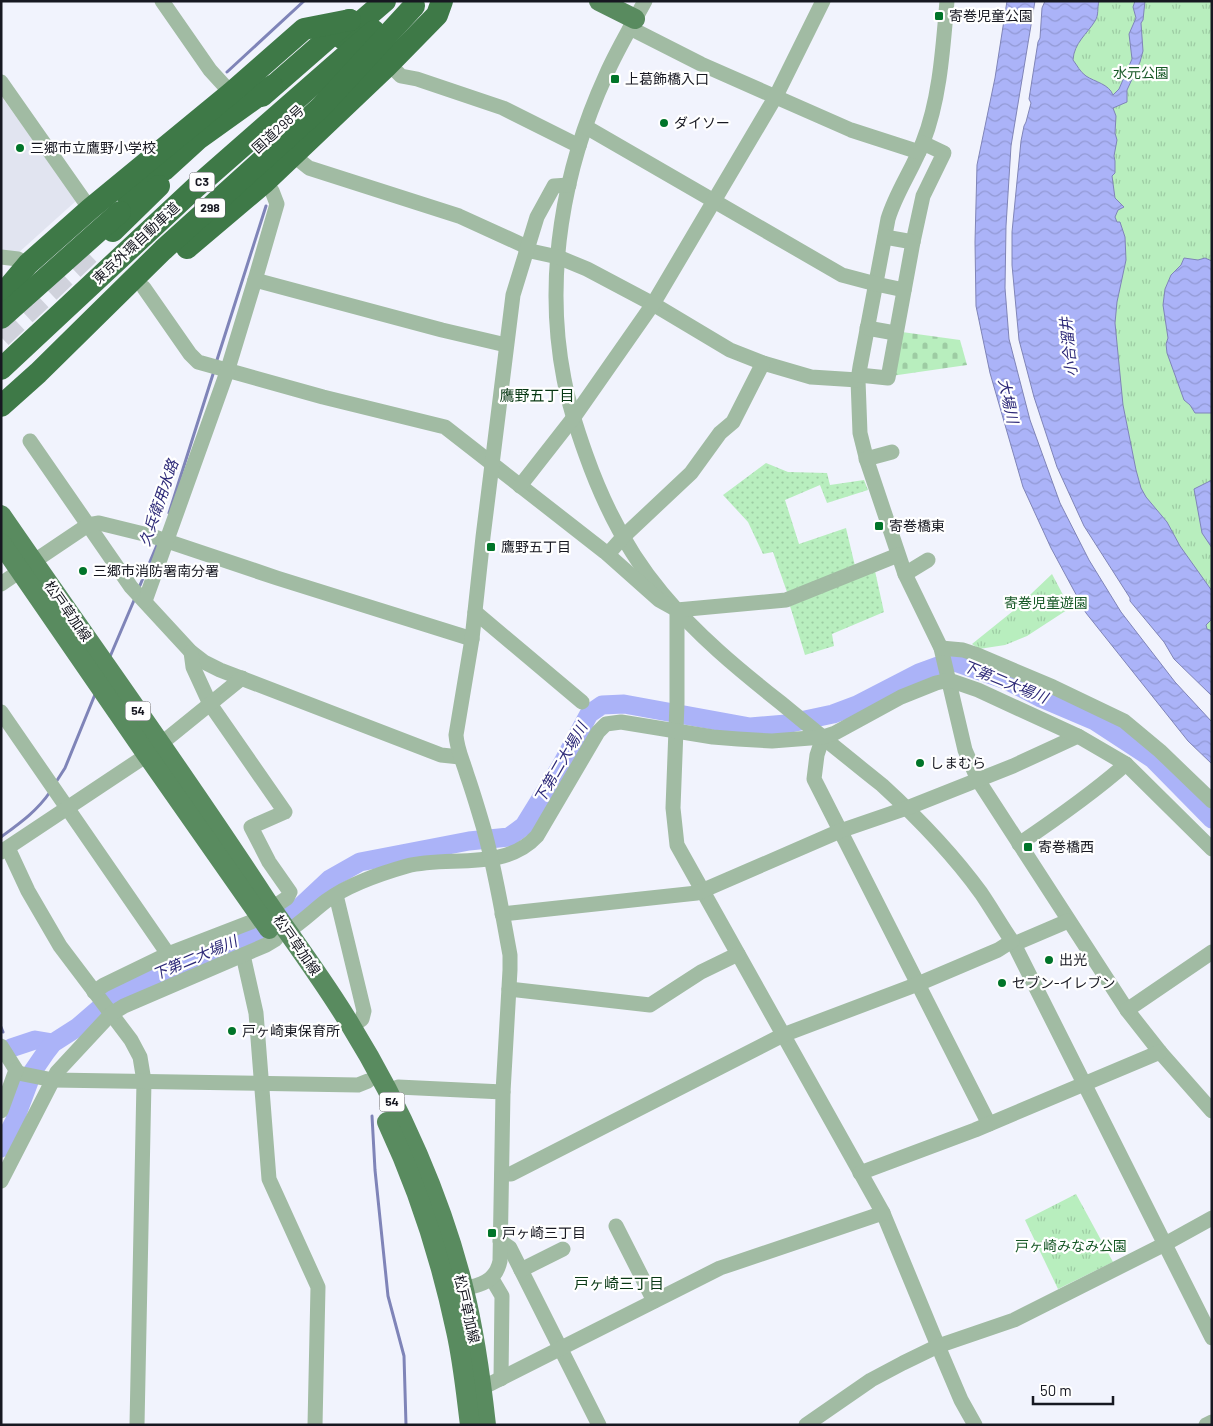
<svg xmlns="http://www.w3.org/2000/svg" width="1213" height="1426" font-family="Barlow,'Noto Sans JP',sans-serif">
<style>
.built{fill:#e1e4f0}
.grass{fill:url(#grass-dots)}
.cemetery{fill:url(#cemetery-stones)}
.park{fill:url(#park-tufts)}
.water{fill:url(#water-waves);stroke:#7f84b8}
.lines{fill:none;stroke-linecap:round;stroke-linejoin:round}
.stream{stroke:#7f84b8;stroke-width:3}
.river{stroke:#abb3f8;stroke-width:19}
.highway-tunnel{stroke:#d0d2dc;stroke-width:22;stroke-dasharray:22 11;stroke-linecap:butt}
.minor{stroke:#a1bba3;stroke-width:15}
.major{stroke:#598b5f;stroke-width:20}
.highway{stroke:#3e7947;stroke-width:22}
.poi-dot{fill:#007429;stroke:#fff;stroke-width:2}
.labels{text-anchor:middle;stroke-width:4.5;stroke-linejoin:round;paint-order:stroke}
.shield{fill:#fff;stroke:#5d5d64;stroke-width:1}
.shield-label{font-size:12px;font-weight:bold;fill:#171821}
.poi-label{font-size:14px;fill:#171821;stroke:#fff;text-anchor:start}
.park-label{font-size:14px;fill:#175826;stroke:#fff}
.street-label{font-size:14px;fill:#171821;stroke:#fff}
.water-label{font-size:15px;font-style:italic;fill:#2d2978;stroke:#fff}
.neighbourhood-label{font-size:15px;fill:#083814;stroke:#fff}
</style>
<defs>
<pattern id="grass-dots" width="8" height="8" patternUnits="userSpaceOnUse" patternTransform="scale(1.25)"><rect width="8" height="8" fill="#b8eebe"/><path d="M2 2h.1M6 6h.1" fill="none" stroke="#9dcba3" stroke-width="1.8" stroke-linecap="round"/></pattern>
<pattern id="cemetery-stones" width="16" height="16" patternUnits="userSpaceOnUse" patternTransform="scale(1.25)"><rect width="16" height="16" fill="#b8eebe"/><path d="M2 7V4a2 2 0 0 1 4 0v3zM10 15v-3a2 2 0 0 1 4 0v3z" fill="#9dcba3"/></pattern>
<pattern id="park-tufts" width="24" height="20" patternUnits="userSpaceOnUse" patternTransform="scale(1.25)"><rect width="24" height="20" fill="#b8eebe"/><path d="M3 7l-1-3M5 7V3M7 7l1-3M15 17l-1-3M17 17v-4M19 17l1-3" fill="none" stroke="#9dcba3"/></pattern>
<pattern id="water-waves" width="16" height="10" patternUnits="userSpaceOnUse" patternTransform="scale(1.25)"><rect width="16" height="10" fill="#abb3f8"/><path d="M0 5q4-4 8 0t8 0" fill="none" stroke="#9299d4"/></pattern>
</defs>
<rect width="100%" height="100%" fill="#f1f3fd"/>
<path class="built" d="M1,96L77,200L17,254L1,250Z"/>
<g class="grass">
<path d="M766,463L788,472L827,473L830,485L864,480L868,490L827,503L820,485L785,500L799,544L846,528L855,566L787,592L773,552L763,554L748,522L723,495Z"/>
<path d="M875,571L884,612L832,634L834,646L805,655L790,606Z"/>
</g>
<path class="cemetery" d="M902,332L960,340L967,365L891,376Z"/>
<g class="park">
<path d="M1090,1H1212V642L1126,498L1070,66Z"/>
<path d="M1052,574L1070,608L1027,636L1005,645L979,649L972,644L1013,611Z"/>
<path d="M1076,1194L1113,1262L1058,1289L1025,1220Z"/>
</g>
<g class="water">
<path d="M1007,1H1035L1011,146L1006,226L1005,288L1009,339L1030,420L1060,503L1089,560L1121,612L1175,682L1212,722V764L1188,741L1086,613L1051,548L1023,487L990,373L976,306L975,242L977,165L995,78Z"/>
<path d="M1045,1H1099C1097,8 1099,15 1095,21C1087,34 1074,43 1073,60C1077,65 1080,72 1086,76C1095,82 1109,84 1113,95L1119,89L1132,59L1129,34L1136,18L1133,7L1135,1H1145L1143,20L1141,23L1143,51L1140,62L1127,90V102L1113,108L1116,116L1115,133L1117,140L1114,156L1115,161V173L1112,176L1115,198L1124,207L1118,210L1115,217L1117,222H1120L1125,237L1126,260L1117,302L1115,323L1123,405L1136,470L1141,488L1146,497L1167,522L1180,546L1212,591V619L1206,625L1207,629L1212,631V696L1174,659L1164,642L1130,601V598L1084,526L1057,467L1034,397L1019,340L1012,265V232L1021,141L1024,126L1026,122L1031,103L1029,99L1038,42L1040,38L1042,8Z"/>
<path d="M1184,258L1198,260L1205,258L1212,261V413H1195L1190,405L1184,400L1167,353L1166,344L1168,338L1163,305L1165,289L1171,275L1181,265Z"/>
<path d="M1212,480V548L1202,533L1194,489Z"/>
</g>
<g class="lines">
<g class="stream">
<path d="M227,72L304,1"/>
<path d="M216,363L266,206"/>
<path d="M169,513L214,371"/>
<path d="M138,590L157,545"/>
<path d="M109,659L135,598"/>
<path d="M56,782L65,768L96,692"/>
<path d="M1,837C20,823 37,811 50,792"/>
<path d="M1,1027L3,1032"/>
<path d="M372,1116L375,1170L388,1296L404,1356L406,1425"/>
</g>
<g class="river">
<path d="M11,1048L35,1040L53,1043"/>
<path d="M1,1148L14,1122L33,1071L46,1052L53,1043L78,1027L107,1002L134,984L255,932L298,909L330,879L360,862L469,841L509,837L524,826L561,766L589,714L602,705L624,704L750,727L786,724L833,714L857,705L919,673L952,661L1006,680L1041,698L1095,721L1153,759L1212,819"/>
</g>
<path class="highway-tunnel" d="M1,337L93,250"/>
<g class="minor">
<path d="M162,1L210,70L231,93"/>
<path d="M645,1C632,25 617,50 606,75C563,169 544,277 564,379C569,405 577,430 586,455C603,503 629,554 662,593C697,635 738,669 781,703C815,731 848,758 882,785C918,818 952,853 981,893C992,909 1002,927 1014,944L1212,1338"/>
<path d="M947,1C943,47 940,99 923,142C913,169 896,192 888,219L860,367L858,380L860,433L867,461L905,574L941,648L965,750L978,780L1127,1010L1160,1052L1212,1111"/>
<path d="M630,28L701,64L851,130L919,152"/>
<path d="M389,64L401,76L417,79L503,108L579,146"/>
<path d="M1,82L90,209"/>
<path d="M586,127L842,275L876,284L904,290"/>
<path d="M294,156L309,168L459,216L527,247"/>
<path d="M913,242L923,196L944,153L923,143"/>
<path d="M526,250L558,257L587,269L653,304L730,350L763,363L811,377L858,380"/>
<path d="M1,257L18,259L28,264"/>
<path d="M255,280L442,330L506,345"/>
<path d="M144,288L190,354L198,362L323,397L445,427L605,552L659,600L677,610L786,600L898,555"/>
<path d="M867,328L895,333"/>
<path d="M859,375L888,378L913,242L885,237"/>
<path d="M30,441L131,587L191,652L204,662L220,670L441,755L460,757"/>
<path d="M866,459L892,452"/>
<path d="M520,486L574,417L653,304L776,96L823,1"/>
<path d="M608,554L624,536L691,473L720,433L733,422L763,363"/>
<path d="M33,562L88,525L99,523L152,536L277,578L472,639"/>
<path d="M905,574L928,560"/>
<path d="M1,584L20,571"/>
<path d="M145,601L227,372L255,280L277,204L272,191L265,182"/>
<path d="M677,610V703L673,808L677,845L883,1213L938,1346L961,1400L975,1425"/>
<path d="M475,612L582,702"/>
<path d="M941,648L963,650L975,654L1053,687L1124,721L1160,751L1212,801"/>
<path d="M191,652L193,667L210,704L285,812L251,827L269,862L290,892L287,898L272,908"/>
<path d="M1,712L168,954"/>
<path d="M823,737L817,755L814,779L989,1124"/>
<path d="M1019,844C1056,819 1092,794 1126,764"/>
<path d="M8,848L28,891L60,946L131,1040L140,1057L144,1081L137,1425"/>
<path d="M1,852L147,755L242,678"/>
<path d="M336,895L364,1011L362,1019L352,1026"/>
<path d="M502,914L697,893L840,831L907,808L1013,766L1078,736"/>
<path d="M288,931C302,922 313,911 326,901C349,884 379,874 407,866C448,855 504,872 537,836L598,732L606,724L621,722L713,737L738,739L772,741L823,737L835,733L901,697L936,683L949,680L978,690L1078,736L1126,764L1212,849"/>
<path d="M1014,944L1068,921"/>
<path d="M243,955L256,1013L269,1179L318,1287L315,1425"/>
<path d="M509,989L650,1005L701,972L738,954"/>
<path d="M94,992L104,985L168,954L251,922L260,915"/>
<path d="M1127,1010L1212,952"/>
<path d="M1,1046L18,1073L53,1080L358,1085L368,1081"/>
<path d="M387,1092L398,1087L503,1092"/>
<path d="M1,1111L16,1070"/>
<path d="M860,1173L975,1130L1160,1052"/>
<path d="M502,1174H511L783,1035L918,984L998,950L1012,941"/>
<path d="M1,1181L57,1072L111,1014L124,1006L266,945L276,939"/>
<path d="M616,1226L654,1301"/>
<path d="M500,1241L510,1248L599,1425"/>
<path d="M521,1270L563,1249"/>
<path d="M492,1279L502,1296L501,1379"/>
<path d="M454,1291C475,1286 495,1285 500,1261L503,1092L510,970V955C502,912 495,868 483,826C478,809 473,792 467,775C463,761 457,750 456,735L472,639L483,537L513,295L537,217L554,186L569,185"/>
<path d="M482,1388L720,1268L883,1213"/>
<path d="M806,1425L871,1380L903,1363L938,1346L1014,1320L1165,1244L1212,1218"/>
<path d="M1206,1425L1212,1422"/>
</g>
<g class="major">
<path d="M599,1L635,19"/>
<path d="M1,515C89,643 181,769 266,900C294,942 325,982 351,1026C400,1105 442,1200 464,1290C475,1334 481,1380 486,1425"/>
<path d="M1,543L147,755L269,929"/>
<path d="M387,1122C418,1188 441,1260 456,1331C463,1362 466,1394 470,1425"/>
</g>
<g class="highway">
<path d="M342,38L385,1"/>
<path d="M262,96L349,20"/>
<path d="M127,195L164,170L198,139L272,86"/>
<path d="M113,231L159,186"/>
<path d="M187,248L265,182L386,67L437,15L442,1"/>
<path d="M1,296L28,264L90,209L231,93L304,29L350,20"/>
<path d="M1,318L120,212"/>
<path d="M1,369L196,187L374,31"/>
<path d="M1,406L38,373L163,250L321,107L414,6"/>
</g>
</g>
<g class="poi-dot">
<rect x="934" y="11" width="10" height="10" rx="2.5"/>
<rect x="610" y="74" width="10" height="10" rx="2.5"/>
<circle cx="664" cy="123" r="5"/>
<circle cx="20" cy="148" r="5"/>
<rect x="874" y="521" width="10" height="10" rx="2.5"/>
<rect x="486" y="542" width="10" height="10" rx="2.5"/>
<circle cx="83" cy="571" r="5"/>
<circle cx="920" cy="763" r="5"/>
<rect x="1023" y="842" width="10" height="10" rx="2.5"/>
<circle cx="1049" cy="960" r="5"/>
<circle cx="1002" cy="983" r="5"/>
<circle cx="232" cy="1031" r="5"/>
<rect x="487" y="1228" width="10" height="10" rx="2.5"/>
</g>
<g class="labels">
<g class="shield">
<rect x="189.5" y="172.5" width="25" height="19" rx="4"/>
<rect x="195" y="198.5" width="30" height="19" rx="4"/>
<rect x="125.5" y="701.5" width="25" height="19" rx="4"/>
<rect x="379.5" y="1092.5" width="25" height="19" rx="4"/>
</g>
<g class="shield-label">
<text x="202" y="186">C3</text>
<text x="210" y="212">298</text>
<text x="138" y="715">54</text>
<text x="392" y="1106">54</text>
</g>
<g class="poi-label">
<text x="949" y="21">寄巻児童公園</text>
<text x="625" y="84">上葛飾橋入口</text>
<text x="674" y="128">ダイソー</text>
<text x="30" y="153">三郷市立鷹野小学校</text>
<text x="889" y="531">寄巻橋東</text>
<text x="501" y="552">鷹野五丁目</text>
<text x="93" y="576">三郷市消防署南分署</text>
<text x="930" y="768">しまむら</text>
<text x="1038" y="852">寄巻橋西</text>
<text x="1059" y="965">出光</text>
<text x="1012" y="988">セブン-イレブン</text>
<text x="242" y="1036">戸ヶ崎東保育所</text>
<text x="502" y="1238">戸ヶ崎三丁目</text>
</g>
<g class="park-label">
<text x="1141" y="78">水元公園</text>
<text x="1046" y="608">寄巻児童遊園</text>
<text x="1071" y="1251">戸ヶ崎みなみ公園</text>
</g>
<g class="street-label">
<text transform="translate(278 129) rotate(-42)" y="5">国道298号</text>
<text transform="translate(136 243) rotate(-43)" y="5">東京外環自動車道</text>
<text transform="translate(68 611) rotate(55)" y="5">松戸草加線</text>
<text transform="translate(297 945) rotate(55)" y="5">松戸草加線</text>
<text transform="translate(467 1309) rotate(77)" y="5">松戸草加線</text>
</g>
<g class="water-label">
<text transform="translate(1069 347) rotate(-96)" y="5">小合溜井</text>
<text transform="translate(1008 401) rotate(78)" y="5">大場川</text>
<text transform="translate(159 503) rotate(-71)" y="5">久兵衛用水路</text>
<text transform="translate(1005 682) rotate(22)" y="5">下第二大場川</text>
<text transform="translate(561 763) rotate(-60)" y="5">下第二大場川</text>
<text transform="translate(195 958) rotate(-23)" y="5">下第二大場川</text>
</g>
<g class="neighbourhood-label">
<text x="537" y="401">鷹野五丁目</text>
<text x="619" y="1289">戸ヶ崎三丁目</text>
</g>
</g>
<rect width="1213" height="1426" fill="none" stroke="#171821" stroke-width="5"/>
<path d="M1033 1396v8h80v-8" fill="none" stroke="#171821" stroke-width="2.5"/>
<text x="1040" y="1396" font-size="15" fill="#171821" stroke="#ffffff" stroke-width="4" paint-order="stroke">50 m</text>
</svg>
